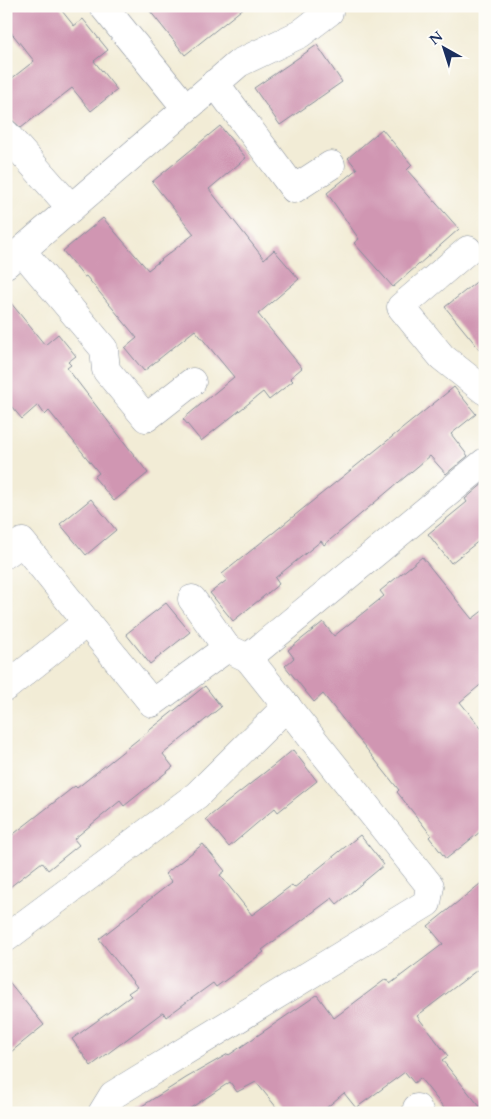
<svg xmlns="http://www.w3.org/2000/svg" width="491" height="1119" font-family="Cardo,serif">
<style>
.building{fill:#d096b2}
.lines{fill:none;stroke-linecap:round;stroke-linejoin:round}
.minor-casing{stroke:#868e9a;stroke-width:29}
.minor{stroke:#fff;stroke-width:28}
</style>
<rect width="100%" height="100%" fill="#fdfcf7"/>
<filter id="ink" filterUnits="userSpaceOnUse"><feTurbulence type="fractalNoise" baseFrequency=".02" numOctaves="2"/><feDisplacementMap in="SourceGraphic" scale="10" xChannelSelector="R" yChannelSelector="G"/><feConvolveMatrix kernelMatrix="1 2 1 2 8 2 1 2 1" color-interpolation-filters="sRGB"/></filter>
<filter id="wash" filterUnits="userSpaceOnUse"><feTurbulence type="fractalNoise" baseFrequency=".0096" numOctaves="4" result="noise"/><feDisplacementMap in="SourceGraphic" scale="20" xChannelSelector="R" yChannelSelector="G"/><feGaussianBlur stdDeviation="1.12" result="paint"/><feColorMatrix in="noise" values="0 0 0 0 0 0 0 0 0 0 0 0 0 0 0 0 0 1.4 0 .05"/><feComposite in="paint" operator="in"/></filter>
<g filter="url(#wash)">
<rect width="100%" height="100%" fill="#f2ecd6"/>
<g id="blocks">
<g class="building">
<path d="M6,6H58L74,26L83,19L108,50L94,61L117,90L91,111L72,88L21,128L11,119H6V83L34,61L6,26Z"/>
<path d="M146,6H246L185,55Z"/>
<path d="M317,45L342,82L280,125L254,88Z"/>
<path d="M220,126L246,158L209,189L264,259L274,250L299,279L258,314L302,368L290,378L293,381L269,400L263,392L201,441L183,419L234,377L195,330L144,371L125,348L137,338L86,276L84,277L63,251L103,218L148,270L194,234L152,182Z"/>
<path d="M382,129L412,165L407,170L459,229L393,287L354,243L359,239L327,193L357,169L348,158Z"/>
<path d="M485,275V356L445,307Z"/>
<path d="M6,297L45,345L58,334L76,356L68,362L71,365L67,368L148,473L114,501L94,477L99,473L49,411L45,415L38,405L22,419L6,400Z"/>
<path d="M454,387L476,414L451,434L468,456L446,474L430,456L324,545L321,541L275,578L279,584L233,621L210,593L227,580L222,574Z"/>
<path d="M485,482V536L451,563L428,534L467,502L465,499Z"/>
<path d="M91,499L116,530L86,555L60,524Z"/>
<path d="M422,557L472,619L485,609V681L460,702L485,733V828L446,859L429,837L431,835L397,792L399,790L323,694L314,702L285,666L294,658L288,650L323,622L334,636L384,596L380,591Z"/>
<path d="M166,603L190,632L150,664L126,634Z"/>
<path d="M205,686L221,707L163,754L173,767L124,806L120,801L74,839L79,845L48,870L42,862L6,890V840L75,786L77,788Z"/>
<path d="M293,750L317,781L278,812L275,808L229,847L206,819Z"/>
<path d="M360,835L384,865L337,904L332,898L262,950L264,952L216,987L213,983L166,1017L163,1012L91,1066L72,1039L131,996L128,993L137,987L99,939L172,882L165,874L203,844L225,871L220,875L252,915L292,885L294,888Z"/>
<path d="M485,880V964L417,1016L448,1056L442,1060L485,1113H448L420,1078L414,1083L405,1072L356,1108L344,1093L320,1113H281L256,1082L237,1092L230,1082L183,1113H131L186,1078L228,1054L229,1055L317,995L334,1018L386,979L390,984L443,944L428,926Z"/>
<path d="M6,978L44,1025L6,1056Z"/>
</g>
</g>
</g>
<g filter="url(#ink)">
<use href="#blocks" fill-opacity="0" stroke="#868e9a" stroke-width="1"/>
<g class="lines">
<defs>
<g id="minor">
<path d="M103,6L186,108"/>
<path d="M215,83L294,189L331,165"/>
<path d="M6,134L71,208"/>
<path d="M468,250L401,307L442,357L485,391"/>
<path d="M22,251L104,349L106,370L146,418L192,382"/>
<path d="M6,264L239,63L300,34L329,12"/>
<path d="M6,554L22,542L152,703L227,648L248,658"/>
<path d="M192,599L227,648"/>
<path d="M6,687L87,622"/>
<path d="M6,938L197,795L287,706"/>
<path d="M417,1108L420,1113"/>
<path d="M102,1113L113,1095L427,903L430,886L248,658L485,462"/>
</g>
</defs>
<use href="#minor" class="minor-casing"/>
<use href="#minor" class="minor"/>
</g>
</g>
<rect width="491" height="1119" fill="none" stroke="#fdfcf7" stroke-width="25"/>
<g transform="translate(444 48) rotate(321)" stroke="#fdfcf7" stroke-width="4" paint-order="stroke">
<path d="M0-4L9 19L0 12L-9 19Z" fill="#1b2f5e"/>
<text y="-8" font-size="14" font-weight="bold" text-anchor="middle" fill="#1b2f5e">N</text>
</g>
</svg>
